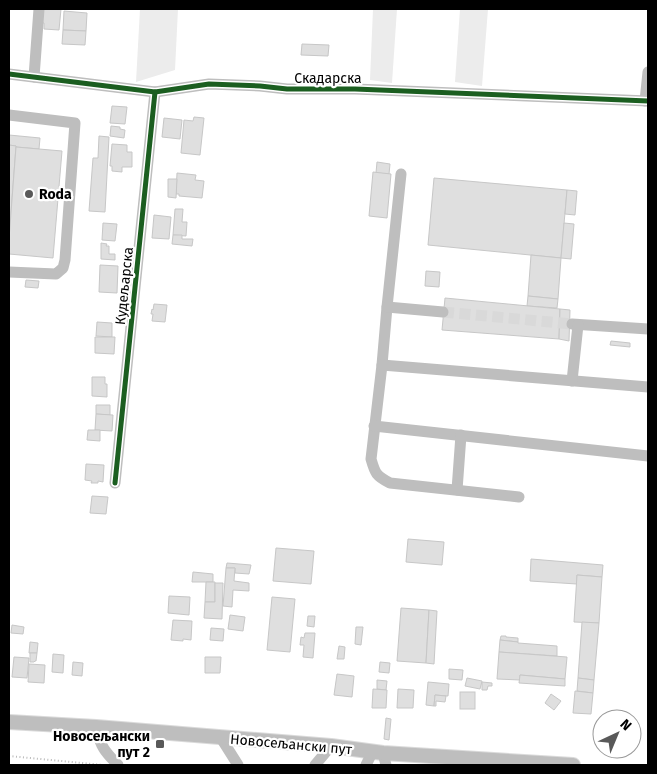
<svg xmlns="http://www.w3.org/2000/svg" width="657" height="774" font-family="'Fira Sans',sans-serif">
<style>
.green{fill:#ececec}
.building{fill:#dfdfdf;stroke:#c7c7c7}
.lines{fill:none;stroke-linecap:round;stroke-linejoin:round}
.minor-tunnel{stroke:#d9d9d9;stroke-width:11;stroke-dasharray:11 5.5;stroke-linecap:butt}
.major-casing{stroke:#dbdbdb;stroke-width:16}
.path{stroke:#b9b9b9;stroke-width:2;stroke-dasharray:1 2.5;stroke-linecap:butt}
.minor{stroke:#bebebe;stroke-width:11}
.major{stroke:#bebebe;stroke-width:14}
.cycleway-casing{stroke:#fff;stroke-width:8}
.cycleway{stroke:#1b5e20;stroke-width:5}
.poi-dot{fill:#595959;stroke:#fff;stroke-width:2}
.labels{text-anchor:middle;stroke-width:4.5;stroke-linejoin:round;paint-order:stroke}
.street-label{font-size:14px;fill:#000;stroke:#fff}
.poi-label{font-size:14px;font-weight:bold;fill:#000;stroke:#fff;text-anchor:start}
</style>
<rect width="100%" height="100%" fill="#fff"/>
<g class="green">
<path d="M140,9H178L175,70L136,82Z"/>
<path d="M373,9H397L392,83L370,80Z"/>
<path d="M460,9H488L482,86L455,82Z"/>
</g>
<g class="building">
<path d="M43,9H61L59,30L44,29V23H42Z"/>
<path d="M64,11L87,13L86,31L63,30Z"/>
<path d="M63,30L86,31L85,45L62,44Z"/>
<path d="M302,44L329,45L328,56L301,55Z"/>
<path d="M112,106L127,107L125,124L110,123Z"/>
<path d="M194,117L204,118L200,155L181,153L184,120L193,121Z"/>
<path d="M164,118L182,120L180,139L162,137Z"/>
<path d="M111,126L120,127V129L125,130L124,138L110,136Z"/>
<path d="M9,135L40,138L39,149L16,147V146L9,145Z"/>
<path d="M99,136L109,137L105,212L89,211L93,158H98Z"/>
<path d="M112,144L127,145V152H132V167H122V172L112,171V166H110Z"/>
<path d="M9,145L16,146L9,239Z"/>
<path d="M16,147L62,151L53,258L9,254V239Z"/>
<path d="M377,162L390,164L389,174L376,173Z"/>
<path d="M373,172L391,174L387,218L369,216Z"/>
<path d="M177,173L196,175L195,180L204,181L202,198L179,196V194H176Z"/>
<path d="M434,178L567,190L561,258L428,245Z"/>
<path d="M168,179H177L176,198L168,197Z"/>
<path d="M567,190L577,191L575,215L565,214Z"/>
<path d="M175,209H183L182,222H187L186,236L173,235Z"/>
<path d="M154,215L171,217L169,239L152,238Z"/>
<path d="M103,223L117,224L115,241L102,240Z"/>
<path d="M564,223L574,224L571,259L561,258Z"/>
<path d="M173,235H182V239H193L192,246L172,244Z"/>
<path d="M101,243L107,244L106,246H109V254H115V260L101,259Z"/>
<path d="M531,255L561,258L558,299L528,296Z"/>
<path d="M100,265L118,266L117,293L99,292Z"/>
<path d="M426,271L440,272L439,287L425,286Z"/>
<path d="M26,280L39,281L38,288L25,287Z"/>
<path d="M528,296L558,299L557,308L527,306Z"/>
<path d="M445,298L560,309L559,339L442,330Z"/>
<path d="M154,304L167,305L165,322L152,321L153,314H151L152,309L153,310Z"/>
<path d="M560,309L570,310L569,341L559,339Z"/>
<path d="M97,322L112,323V337L96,336Z"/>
<path d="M95,337H115L114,354L95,353Z"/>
<path d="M611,341L630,343V347L610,345Z"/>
<path d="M92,377H105V384H107V397L92,396Z"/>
<path d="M96,405H110V415L96,414Z"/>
<path d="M96,414L113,415L112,431L95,430Z"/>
<path d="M88,430H100V441L87,440Z"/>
<path d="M86,464L104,465L103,482L98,481V483H91L92,481L85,480Z"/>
<path d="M92,496L108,497L106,514L90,513Z"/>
<path d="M408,539L444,542L442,565L406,562Z"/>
<path d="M276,548L314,551L311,584L273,581Z"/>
<path d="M531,559L603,565L602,577L577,575V584L530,581Z"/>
<path d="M227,563L251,565L249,574L235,573V568H226Z"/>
<path d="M226,568H235L234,581L249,583V591L233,590L232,607L223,606Z"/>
<path d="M193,572L213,574V582H192Z"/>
<path d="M577,575L602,577L599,623L574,622Z"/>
<path d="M206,582H215V602H205Z"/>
<path d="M215,583H223L222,619L204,618L205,602H215Z"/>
<path d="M169,596L190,597L189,615L168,613Z"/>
<path d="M272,597L295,599L290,652L267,650Z"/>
<path d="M401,608L429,610L426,663L397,661Z"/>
<path d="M429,610L437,611L434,664L426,663Z"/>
<path d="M230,615L245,617L243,631L228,629Z"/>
<path d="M308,616H315L314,627L307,626Z"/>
<path d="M173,620L192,621L191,640L183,639V641L171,640Z"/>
<path d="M582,622L599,623L594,680L578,678Z"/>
<path d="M12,625L24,627L23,634L11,633Z"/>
<path d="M356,627H363L361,645L355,644Z"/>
<path d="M211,628L224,629L223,641L210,640Z"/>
<path d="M305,633H315L313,658L303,657L304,645H300L301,637L304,638Z"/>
<path d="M501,636H506V637L518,638V642L500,640Z"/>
<path d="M500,640L518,642V643L557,646V656L499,652Z"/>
<path d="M30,642L38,643L37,653H29Z"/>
<path d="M339,646L345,647L344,659H337Z"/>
<path d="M499,652L567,657L565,679L520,675V680L497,679Z"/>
<path d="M30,653H37L36,661H35L34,662H30Z"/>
<path d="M53,654L64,655L63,673L52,672Z"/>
<path d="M14,657L29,658L27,678L12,677Z"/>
<path d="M205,657H221L220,673H205Z"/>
<path d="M73,662L83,663L82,676L72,675Z"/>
<path d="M380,662L390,663L389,673L379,672Z"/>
<path d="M29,664L45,665L44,683L28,682Z"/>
<path d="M449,669L463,670L462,680L449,679Z"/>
<path d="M337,674L354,676L352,697L334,695Z"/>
<path d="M520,675L565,679V686L519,683Z"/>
<path d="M467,678L482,681L480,689L465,686Z"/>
<path d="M578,678L594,680L593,693L577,691Z"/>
<path d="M377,680L387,681L386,690L377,689Z"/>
<path d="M428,682L449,684L448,696L435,695L434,706L426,705Z"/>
<path d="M482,682L492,683V686H488L487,690H482Z"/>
<path d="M373,689L387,690L386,708H372Z"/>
<path d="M398,689L414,690L413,708H397Z"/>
<path d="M575,691L593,693L591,714L573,713Z"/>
<rect x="460" y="692" width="15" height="17"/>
<path d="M551,694L561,701L554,710L545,703Z"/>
<path d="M435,695L446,696L445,702L436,701V706H434Z"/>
<path d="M386,718L391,719L389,740L384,739Z"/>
</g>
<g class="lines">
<path class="minor-tunnel" d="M443,312L572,324"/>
<defs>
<path id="major" d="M9,722L96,727L331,746L383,753L573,765"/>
</defs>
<use href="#major" class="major-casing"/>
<path class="path" d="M9,756L103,765"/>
<g class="minor">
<path d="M9,74L155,92L209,84L260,86L287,89H355L648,101"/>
<path d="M34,77L39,9"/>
<path d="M645,101L648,72"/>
<path d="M9,115L75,123L65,260L63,268L56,274L9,272"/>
<path d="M401,174L387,307L382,365L371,459C375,473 376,476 390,483L519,497"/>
<path d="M387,307L443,312"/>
<path d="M572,324L648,329"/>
<path d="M382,365L648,387"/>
<path d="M572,381L578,325"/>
<path d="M374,426L648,456"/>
<path d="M115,483L155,92"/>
<path d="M457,490L461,435"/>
<path d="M96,727C100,746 105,752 118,765"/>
<path d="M221,738L238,765"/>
<path d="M383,753L386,765"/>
<path d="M315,765L331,746"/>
<path d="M366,765L373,751"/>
</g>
<use href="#major" class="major"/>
<defs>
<g id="cycleway">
<path d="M9,74L155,92L209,84L260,86L287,89H355L648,101"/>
<path d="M115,483L155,92"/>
</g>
</defs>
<use href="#cycleway" class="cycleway-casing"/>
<use href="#cycleway" class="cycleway"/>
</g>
<g class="poi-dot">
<circle cx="29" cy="194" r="5"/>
<rect x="155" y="739" width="10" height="10" rx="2.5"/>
</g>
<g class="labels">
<g class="street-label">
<text x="328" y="83">Скадарска</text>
<text transform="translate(124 286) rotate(-84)" y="5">Кудељарска</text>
<text transform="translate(291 744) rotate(5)" y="5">Новосељански пут</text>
</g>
<g class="poi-label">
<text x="39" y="199">Roda</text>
<text x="150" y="741" text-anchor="end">Новосељански<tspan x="150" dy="16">пут 2</tspan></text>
</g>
</g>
<rect width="657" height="774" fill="none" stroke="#000000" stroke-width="20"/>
<g transform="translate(617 734) rotate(44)"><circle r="24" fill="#ffffff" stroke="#999999"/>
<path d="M0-4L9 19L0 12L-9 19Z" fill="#595959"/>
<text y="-8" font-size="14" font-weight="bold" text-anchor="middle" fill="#000000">N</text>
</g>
</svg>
